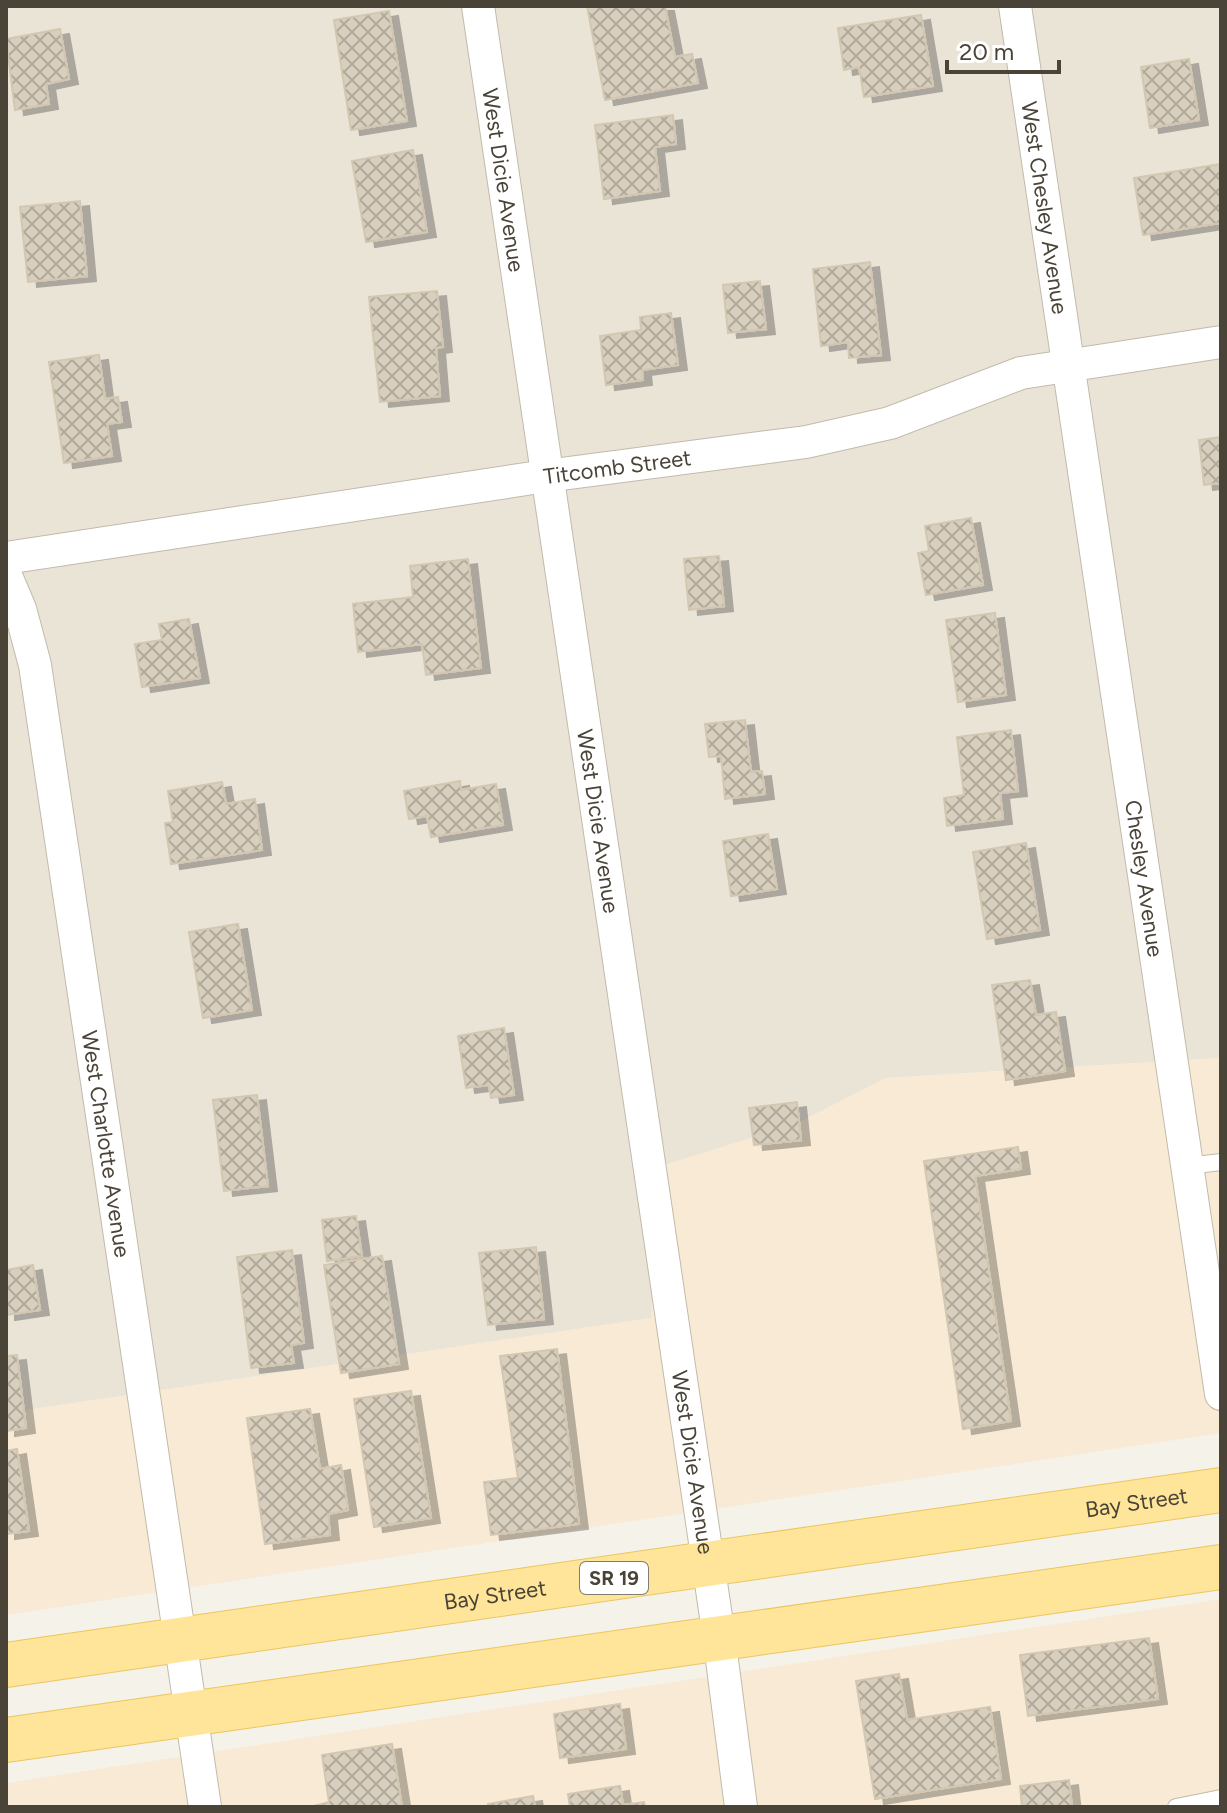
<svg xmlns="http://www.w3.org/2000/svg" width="1227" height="1813" font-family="Figtree,sans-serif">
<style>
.residential{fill:#eae4d7}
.commercial{fill:#f8ead4}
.building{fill:url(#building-cross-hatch);stroke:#d3c7b1;stroke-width:2;filter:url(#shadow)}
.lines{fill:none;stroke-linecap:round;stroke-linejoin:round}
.lane-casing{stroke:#c2bbab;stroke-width:18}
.street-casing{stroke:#c2bbab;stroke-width:34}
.primary-casing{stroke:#eac662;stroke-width:46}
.lane{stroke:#fff;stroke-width:16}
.street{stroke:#fff;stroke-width:32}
.primary{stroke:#ffe599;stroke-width:44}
.labels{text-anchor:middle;stroke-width:6;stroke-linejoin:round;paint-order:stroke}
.shield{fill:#fff;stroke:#807b73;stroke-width:2}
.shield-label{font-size:20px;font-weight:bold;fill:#4a4337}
.street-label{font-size:22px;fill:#4a4337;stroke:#fff}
</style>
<defs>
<pattern id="building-cross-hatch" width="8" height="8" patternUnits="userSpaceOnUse" patternTransform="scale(2)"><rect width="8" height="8" fill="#d8cfbe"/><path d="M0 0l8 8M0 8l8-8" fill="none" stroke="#b1aa9b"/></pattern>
<filter id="shadow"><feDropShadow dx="9" dy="5" stdDeviation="0" flood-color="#0004"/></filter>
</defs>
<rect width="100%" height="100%" fill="#f5f2e9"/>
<path class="residential" d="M6,6H1221V1058L886,1078L798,1123L652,1318L6,1413Z"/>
<g class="commercial">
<path d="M1221,1058V1433L6,1615V1413L651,1318L661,1166L798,1123L886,1078Z"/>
<path d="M1221,1599V1807H6V1783Z"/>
</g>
<g class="building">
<path d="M587,6H665L675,57L692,54L698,83L605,100Z"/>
<path d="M389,11L407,121L351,130L334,20Z"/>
<path d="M921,15L933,86L864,97L859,67L844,70L838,28Z"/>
<path d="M60,29L69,79L46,84L49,104L15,110L6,39Z"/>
<path d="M1189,59L1199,120L1150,128L1141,67Z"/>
<path d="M673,115L676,144L655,147L660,191L604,199L595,125Z"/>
<path d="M413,150L427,232L366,242L352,161Z"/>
<path d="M1221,164V223L1143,235L1134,178Z"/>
<path d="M80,201L87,276L28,282L20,207Z"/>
<path d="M870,262L881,355L849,358L848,342L821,346L813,269Z"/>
<path d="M760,281L766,329L728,333L723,285Z"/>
<path d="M437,291L443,347L436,348L440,396L380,402L369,297Z"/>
<path d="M671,313L678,365L642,370L643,380L606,385L600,336L641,330L640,317Z"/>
<path d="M99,355L105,399L118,397L122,422L107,424L112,456L64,463L49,362Z"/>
<path d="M1221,437V483L1204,485L1199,440Z"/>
<path d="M971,518L983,585L926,595L918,553L929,551L925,526Z"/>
<path d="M719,556L724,606L689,610L684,559Z"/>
<path d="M468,559L481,668L426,675L422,644L358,652L353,604L413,597L410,566Z"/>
<path d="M995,613L1006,695L958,702L946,620Z"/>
<path d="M189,619L200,678L142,687L135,644L162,640L159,624Z"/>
<path d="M745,720L751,772L762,771L765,794L725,799L721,756L709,757L705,724Z"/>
<path d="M1011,730L1018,791L1000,793L1003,819L947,826L944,798L964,795L957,737Z"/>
<path d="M460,781L461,790L496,784L503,825L431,837L427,816L409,819L404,791Z"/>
<path d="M222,782L226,804L255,799L262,850L171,864L165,823L173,822L168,791Z"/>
<path d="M768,834L777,889L731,896L723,841Z"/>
<path d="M1026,843L1040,930L987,939L973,852Z"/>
<path d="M238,924L252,1010L203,1018L189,932Z"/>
<path d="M1030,980L1036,1015L1056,1012L1065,1071L1006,1080L992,985Z"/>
<path d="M504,1028L514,1095L491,1098L489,1085L466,1088L458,1036Z"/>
<path d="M257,1095L268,1186L224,1191L213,1100Z"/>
<path d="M797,1102L801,1140L754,1145L749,1108Z"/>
<path d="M1018,1147L1021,1169L975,1176L1011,1421L963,1429L924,1161Z"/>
<path d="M356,1216L362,1256L327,1261L322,1220Z"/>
<path d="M536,1247L544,1319L488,1325L479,1253Z"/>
<path d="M292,1250L304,1343L291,1345L294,1363L251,1368L237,1257Z"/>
<path d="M382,1256L399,1364L341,1373L324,1265Z"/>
<path d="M33,1265L40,1310L6,1315V1270Z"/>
<path d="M557,1349L579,1524L491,1535L484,1482L518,1478L500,1356Z"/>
<path d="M17,1355L26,1428L6,1431V1356Z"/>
<path d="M411,1391L431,1518L374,1527L354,1399Z"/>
<path d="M310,1409L320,1469L341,1465L348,1510L328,1514L330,1535L265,1544L247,1418Z"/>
<path d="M17,1449L29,1531L6,1534V1451Z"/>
<path d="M1149,1638L1158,1699L1028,1716L1020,1655Z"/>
<path d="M899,1674L907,1720L990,1707L1001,1779L875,1799L856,1681Z"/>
<path d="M620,1704L626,1749L560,1758L554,1714Z"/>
<path d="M392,1744L402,1807H310L329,1802L322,1755Z"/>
<path d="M1069,1780L1072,1807H1022L1020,1786Z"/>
<path d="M620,1786L623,1805L644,1802L645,1807H570L568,1794Z"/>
<path d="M533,1796L535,1807H488V1804Z"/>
</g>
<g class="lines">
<defs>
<g id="lane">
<path d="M1187,1166L1221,1162"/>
<path d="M1176,1807L1221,1798"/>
</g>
<g id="street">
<path id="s1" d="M478,6L719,1637L741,1807"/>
<path id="s2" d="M1015,6L1221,1394"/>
<path id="s3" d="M6,558L546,476L806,442L890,423L1021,373L1221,342"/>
<path id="s4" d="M6,576L20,609L35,665L205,1807"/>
</g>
<g id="primary">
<path id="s5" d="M6,1665L1221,1490"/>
<path d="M6,1740L1221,1567"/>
</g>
</defs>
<use href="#lane" class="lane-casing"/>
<use href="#street" class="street-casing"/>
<use href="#primary" class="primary-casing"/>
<use href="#lane" class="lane"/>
<use href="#street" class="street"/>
<use href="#primary" class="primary"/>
</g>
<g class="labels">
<rect class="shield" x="580" y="1562" width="68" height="32" rx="6"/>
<g class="shield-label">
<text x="614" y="1585">SR 19</text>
</g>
<g class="street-label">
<text dy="8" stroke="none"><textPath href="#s1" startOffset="176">West Dicie Avenue</textPath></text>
<text dy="8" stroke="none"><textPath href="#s2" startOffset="204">West Chesley Avenue</textPath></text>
<text dy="8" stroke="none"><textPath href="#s3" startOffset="618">Titcomb Street</textPath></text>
<text dy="8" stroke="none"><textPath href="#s1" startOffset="824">West Dicie Avenue</textPath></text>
<text dy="8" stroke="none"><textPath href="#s2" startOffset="882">Chesley Avenue</textPath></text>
<text dy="8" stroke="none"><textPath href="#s4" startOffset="578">West Charlotte Avenue</textPath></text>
<text dy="8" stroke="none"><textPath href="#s1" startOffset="1472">West Dicie Avenue</textPath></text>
<text dy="8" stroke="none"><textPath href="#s5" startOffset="1142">Bay Street</textPath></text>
<text dy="8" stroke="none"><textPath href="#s5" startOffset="494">Bay Street</textPath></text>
</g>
</g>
<rect width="1227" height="1813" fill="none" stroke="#4a4337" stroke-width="16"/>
<path d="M947 60v12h112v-12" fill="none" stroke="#4a4337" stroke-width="4"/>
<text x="959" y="60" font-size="24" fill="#4a4337" stroke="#ffffff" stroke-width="6" paint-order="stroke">20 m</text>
</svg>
